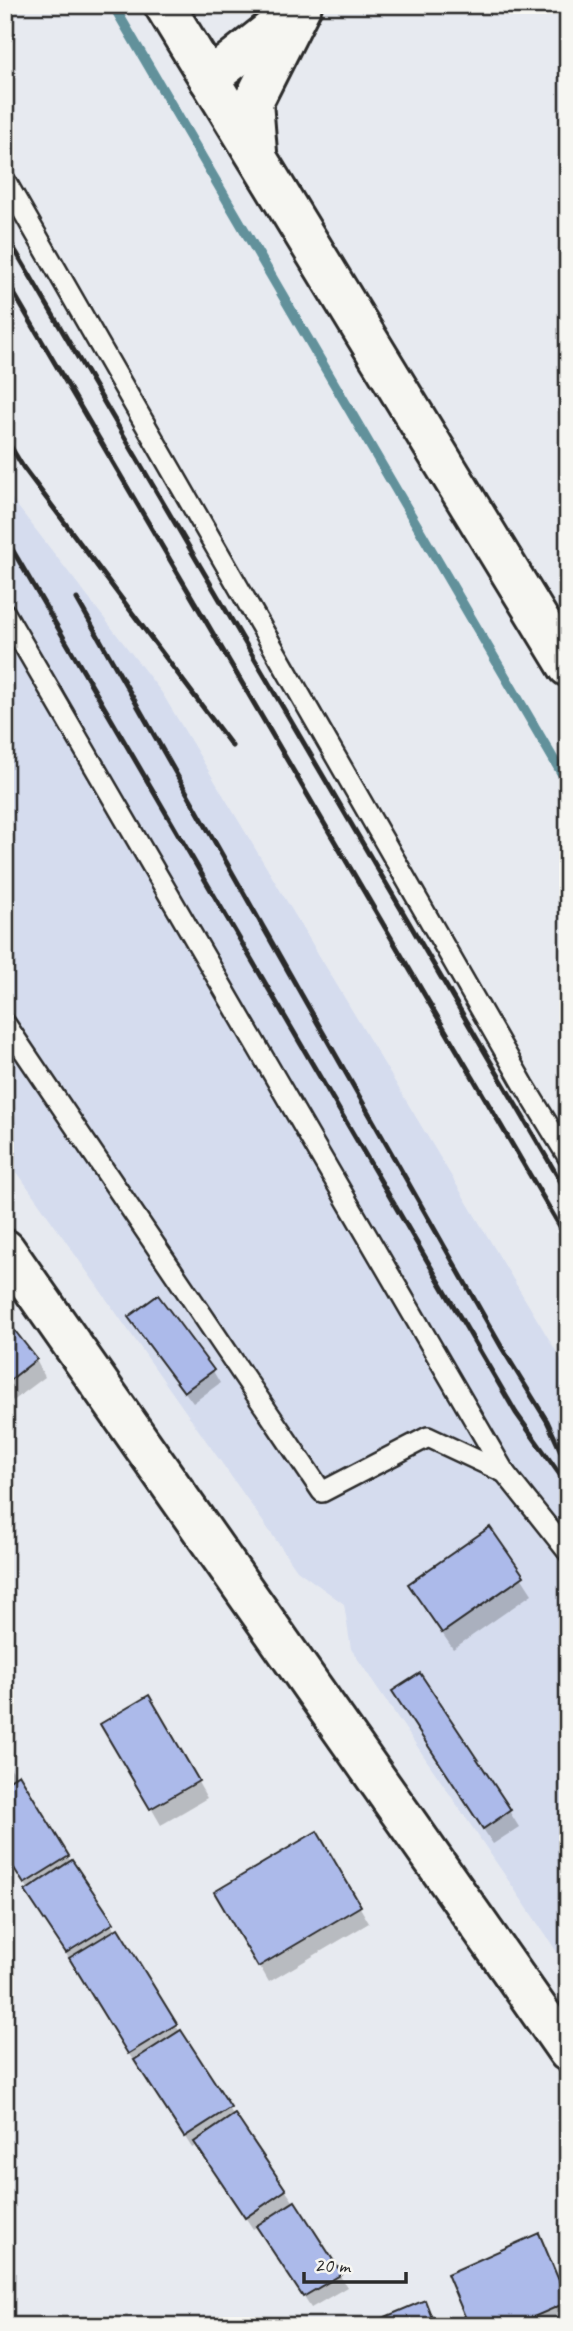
<svg xmlns="http://www.w3.org/2000/svg" width="573" height="2331" font-family="Caveat,sans-serif">
<style>
.built{fill:#d5dcee}
.shadow{fill:#0003}
.lines{fill:none;stroke-linecap:round;stroke-linejoin:round}
.stream{stroke:#62919b;stroke-width:10}
.building{fill:#acbaea;stroke:#2b2b2b;stroke-width:2}
.service-casing{stroke:#2b2b2b;stroke-width:24}
.minor-casing{stroke:#2b2b2b;stroke-width:44}
.secondary-casing{stroke:#2b2b2b;stroke-width:44}
.service{stroke:#f6f6f2;stroke-width:19}
.minor{stroke:#f6f6f2;stroke-width:38}
.secondary{stroke:#f6f6f2;stroke-width:38}
.rail{stroke:#2b2b2b;stroke-width:5}
</style>
<rect width="100%" height="100%" fill="#e7eaf0"/>
<filter id="ink" filterUnits="userSpaceOnUse"><feTurbulence type="fractalNoise" baseFrequency=".0143" numOctaves="2"/><feDisplacementMap in="SourceGraphic" scale="14" xChannelSelector="R" yChannelSelector="G"/><feConvolveMatrix kernelMatrix="1 2 1 2 8 2 1 2 1" color-interpolation-filters="sRGB"/></filter>
<g filter="url(#ink)">
<path class="built" d="M5,490L162,693L568,1371V1968L351,1649L344,1604L297,1570L5,1155Z"/>
<g class="shadow">
<path d="M5,1320L36,1360L45,1377L13,1401L5,1391Z"/>
<path d="M138,1329L213,1371L220,1383L193,1403Z"/>
<path d="M490,1529L532,1594L453,1649L420,1601Z"/>
<path d="M149,1697L207,1798L161,1825L103,1724Z"/>
<path d="M404,1708L509,1811L519,1827L493,1844Z"/>
<path d="M5,1759L234,2116L295,2204L347,2287L311,2308L258,2226L253,2229L197,2145L192,2148L141,2068L139,2070L34,1903L29,1890L5,1852Z"/>
<path d="M317,1834L369,1923L269,1982L217,1892Z"/>
<path d="M538,2235L568,2297V2322L560,2326H471Z"/>
</g>
<g class="lines">
<path class="stream" d="M113,5L568,784"/>
</g>
<g class="building">
<path d="M158,1295L214,1370L184,1392L128,1317Z"/>
<path d="M5,1318L37,1359L5,1384Z"/>
<path d="M490,1527L524,1576L442,1633L408,1584Z"/>
<path d="M420,1673L511,1810L483,1829L392,1691Z"/>
<path d="M149,1695L199,1781L150,1809L100,1724Z"/>
<path d="M19,1774L69,1856L24,1884L5,1854V1783Z"/>
<path d="M317,1831L361,1906L258,1967L214,1892Z"/>
<path d="M72,1860L114,1923L66,1953L25,1891Z"/>
<path d="M118,1928L177,2024L128,2054L69,1958Z"/>
<path d="M181,2030L231,2107L184,2137L134,2060Z"/>
<path d="M235,2114L286,2190L245,2218L194,2142Z"/>
<path d="M295,2201L342,2274L303,2297L256,2226Z"/>
<path d="M539,2233L568,2302L513,2326H469L447,2274Z"/>
<path d="M425,2300L435,2326H364Z"/>
</g>
<g class="lines">
<defs>
<g id="service">
<path d="M5,180L524,1085L568,1157"/>
<path d="M5,613L505,1473L568,1552"/>
<path d="M5,1023L322,1492L428,1437L505,1473"/>
</g>
<g id="minor">
<path d="M164,5L568,667"/>
<path d="M209,79L290,15"/>
<path d="M257,152L253,102L302,5"/>
</g>
<path id="secondary" d="M5,1249L568,2052"/>
</defs>
<use href="#service" class="service-casing"/>
<use href="#minor" class="minor-casing"/>
<use href="#secondary" class="secondary-casing"/>
<use href="#service" class="service"/>
<use href="#minor" class="minor"/>
<use href="#secondary" class="secondary"/>
<g class="rail">
<path d="M5,233L568,1194"/>
<path d="M5,278L568,1240"/>
<path d="M5,437L23,467L232,746"/>
<path d="M5,537L516,1413L568,1486"/>
<path d="M77,599L502,1348L547,1421L568,1467"/>
</g>
</g>
</g>
<rect width="573" height="2331" fill="none" stroke="#f6f6f2" stroke-width="28"/>
<rect x="14" y="14" width="545" height="2303" fill="none" stroke="#2b2b2b" stroke-width="2.5" filter="url(#ink)"/>
<path d="M304 2272v10h102v-10" fill="none" stroke="#2b2b2b" stroke-width="3.5"/>
<text x="314" y="2272" font-size="21" fill="#2b2b2b" stroke="#f6f6f2" stroke-width="5" paint-order="stroke">20 m</text>
</svg>
